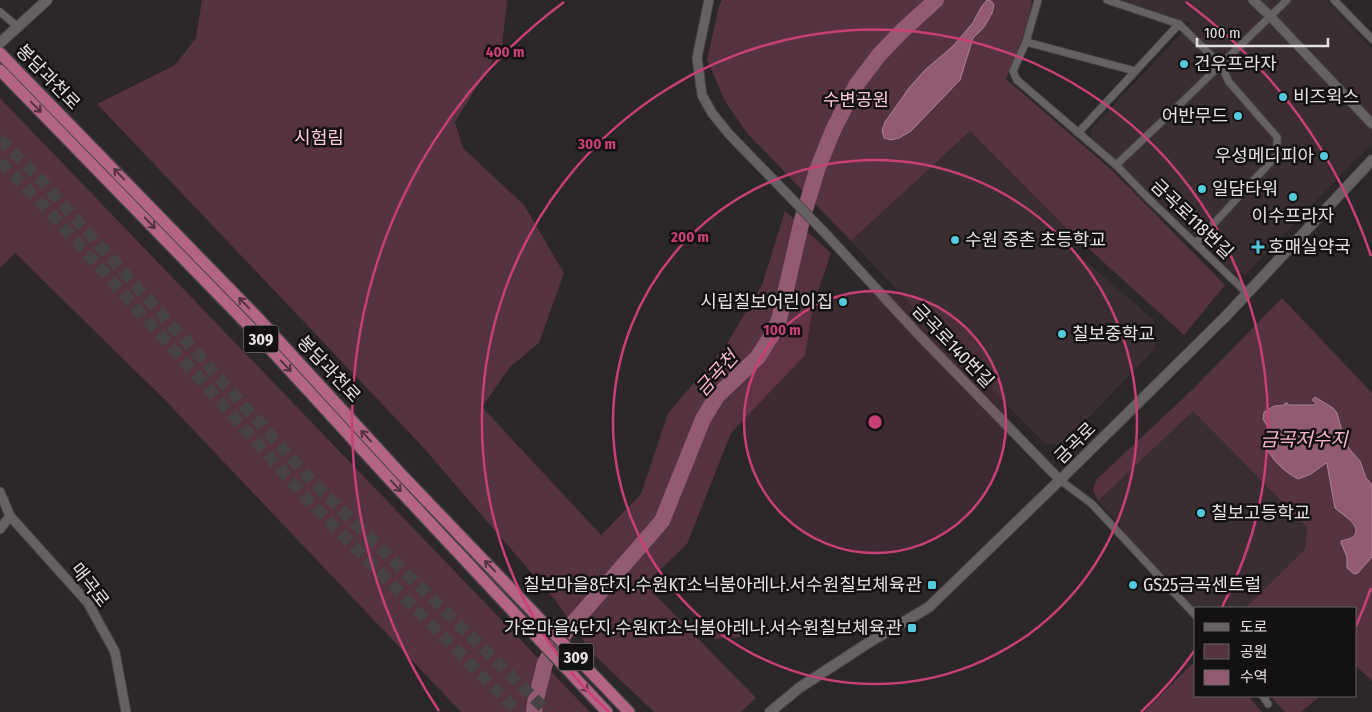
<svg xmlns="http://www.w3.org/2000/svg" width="1372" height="712" font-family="'Fira Sans Condensed','Noto Sans KR',sans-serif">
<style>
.built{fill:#3a2e32}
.green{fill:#553340}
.water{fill:#925b71;stroke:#ab8393}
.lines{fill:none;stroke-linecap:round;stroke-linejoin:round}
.river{stroke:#925b71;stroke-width:16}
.motorway-tunnel{stroke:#484345;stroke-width:12;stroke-dasharray:12 6;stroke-linecap:butt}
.minor-casing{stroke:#474244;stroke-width:9}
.tertiary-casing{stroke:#474244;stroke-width:11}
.secondary-casing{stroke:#474244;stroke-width:12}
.trunk-casing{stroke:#474244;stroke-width:14}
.minor{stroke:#666163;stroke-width:7}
.tertiary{stroke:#666163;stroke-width:9}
.secondary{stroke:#666163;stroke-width:10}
.trunk{stroke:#b46586;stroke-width:11}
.oneway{stroke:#533340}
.ring{fill:none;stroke:#c94076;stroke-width:2.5}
.poi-dot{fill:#54cadd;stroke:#131112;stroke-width:2}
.labels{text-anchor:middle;stroke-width:5;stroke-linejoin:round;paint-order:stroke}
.shield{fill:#131112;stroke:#a6a3a4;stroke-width:1}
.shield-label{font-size:16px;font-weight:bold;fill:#e5e1e3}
.poi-label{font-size:18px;fill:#e5e1e3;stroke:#131112;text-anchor:start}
.street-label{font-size:18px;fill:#e5e1e3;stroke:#131112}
.park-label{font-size:18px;fill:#fec8dc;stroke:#131112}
.water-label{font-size:19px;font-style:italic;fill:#fbb5cf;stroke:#131112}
.centre{fill:#c94076;stroke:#131112;stroke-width:2.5}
.ring-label{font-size:15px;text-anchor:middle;font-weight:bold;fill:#c94076;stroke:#131112;stroke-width:5;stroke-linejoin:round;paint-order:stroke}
</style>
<rect width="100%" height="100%" fill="#2c2729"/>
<g class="built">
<path d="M1121,0H1326L1372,49V143L1246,274L1232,271L1091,137V129L1191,23Z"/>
<path d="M970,130L1068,230L1059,238L1154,320L1155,349L1062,445L1045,444L954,351L851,241Z"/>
<path d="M1193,410L1307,527L1305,549L1245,608H1196V610L1129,539L1120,525L1098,501Z"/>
</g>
<g class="green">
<path d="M202,0H507L502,46L455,122L463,148L524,205L564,273L539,343L510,367L482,407L601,535L641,494L668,413L725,347L762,285L785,211L831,253L813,306L805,355L731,433L687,544L645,584L756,698L741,712H654L593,654L555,600L421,445L97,104L175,65L196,38Z"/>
<path d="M722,0H1032L1026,29L1006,79L1113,171L1225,285L1184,335L1068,230L970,131L851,241L747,133L726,103L707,60L719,6Z"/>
<path d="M0,98L590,712H461L164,399L15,253L0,268Z"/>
<path d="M1282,298L1372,393V681L1356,666V608H1245L1305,549L1307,527L1193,411L1098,501L1093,490L1096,480L1194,388Z"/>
<path d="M742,619L743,637L714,639L712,621Z"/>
<path d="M1196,660V696H1248L1262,712H1144Z"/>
<path d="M1270,696H1320L1301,712H1285Z"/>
</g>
<g class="water">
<path d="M987,0L991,1L994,5L992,13L984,27L973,38L960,80L911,131L899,138L891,140L884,138L882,130L885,122L909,88L925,70L953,46L966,31L972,24L982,6Z"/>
<path d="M1315,397L1333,408L1337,413L1345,442L1351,451L1360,461L1366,478L1372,485V557L1358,573L1354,574L1347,568V557L1341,543V541C1344,540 1350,539 1353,537C1364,526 1341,514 1335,508L1327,464L1326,463L1311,474L1298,479C1286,473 1273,461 1267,449L1270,431L1263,419L1264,412L1274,406L1285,405V403H1287L1289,405H1314L1316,403L1312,400Z"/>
</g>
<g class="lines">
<path class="river" d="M534,712L535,703L545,663L553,649L569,628L662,521L703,419L717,396L758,357L773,333L779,320L802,220L817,170L834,128L857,84L879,55L903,30L936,0"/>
<g class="motorway-tunnel">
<path d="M0,139L40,179L310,479L548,712"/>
<path d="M0,162L49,211L310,502L518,712"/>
</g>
<defs>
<g id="minor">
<path d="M1038,0L1026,42L1013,71L1017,80L1116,165L1150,200L1248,294"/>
<path d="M1107,0L1179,24L1221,65L1229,82L1277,137V155L1196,243"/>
<path d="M1334,0L1372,39"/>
<path d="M0,12L18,27"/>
<path d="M1026,42L1135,71"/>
<path d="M1078,133L1179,24"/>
<path d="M1116,165L1174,110L1287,0"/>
<path d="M1060,480L1092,504L1196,616"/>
<path d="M1263,696L1268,704"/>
</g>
<g id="tertiary">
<path d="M709,0L697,58L702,95L712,113L729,134L825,233L918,334L1060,480"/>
<path d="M1253,0L1270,16L1372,124"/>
<path d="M0,492L10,516L88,603L115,652L126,712"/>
<path d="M0,529L10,516"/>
</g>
<g id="secondary">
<path d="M0,43L47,0"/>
<path d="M770,712L799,688L868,643L929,607L1060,480L1226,316L1372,160"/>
</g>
<g id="trunk">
<path d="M0,53L258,318L400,473L629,712"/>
<path d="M0,70L250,327L391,481L607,712"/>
</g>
</defs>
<use href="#minor" class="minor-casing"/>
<use href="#tertiary" class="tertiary-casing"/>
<use href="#secondary" class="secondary-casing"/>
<use href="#trunk" class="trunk-casing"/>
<use href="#minor" class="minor"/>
<use href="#tertiary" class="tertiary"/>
<use href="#secondary" class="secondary"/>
<use href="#trunk" class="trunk"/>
</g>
<defs><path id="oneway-shaft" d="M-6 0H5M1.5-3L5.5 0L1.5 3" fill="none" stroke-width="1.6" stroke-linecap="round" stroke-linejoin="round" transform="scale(1.25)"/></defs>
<g class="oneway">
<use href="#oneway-shaft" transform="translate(36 107) rotate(46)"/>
<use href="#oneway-shaft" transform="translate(119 174) rotate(-134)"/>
<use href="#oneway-shaft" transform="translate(150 223) rotate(46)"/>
<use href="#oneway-shaft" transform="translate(244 303) rotate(-134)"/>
<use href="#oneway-shaft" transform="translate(286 366) rotate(47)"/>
<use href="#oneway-shaft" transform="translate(366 436) rotate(-133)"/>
<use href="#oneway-shaft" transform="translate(396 486) rotate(47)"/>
<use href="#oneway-shaft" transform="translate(490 566) rotate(-134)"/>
<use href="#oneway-shaft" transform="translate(583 686) rotate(47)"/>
</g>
<circle cx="875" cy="422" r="131" fill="#c94076" fill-opacity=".12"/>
<g class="ring">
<circle cx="875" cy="422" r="131"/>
<circle cx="875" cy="422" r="262"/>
<path d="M1195 650A393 393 0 0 1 1141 712M609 712A393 393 0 1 1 1222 607"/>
<path d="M1371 588A523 523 0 0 1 1356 626M439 711A523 523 0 0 1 564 2M1186 2A523 523 0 0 1 1371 256"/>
</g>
<g class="poi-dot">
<circle cx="1184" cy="64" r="5"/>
<circle cx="1283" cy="97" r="5"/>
<circle cx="1238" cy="116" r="5"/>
<circle cx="1324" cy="156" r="5"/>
<circle cx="1202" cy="189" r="5"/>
<circle cx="1293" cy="197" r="5"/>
<circle cx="955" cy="240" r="5"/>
<path d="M1255.5 239.5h5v5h5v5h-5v5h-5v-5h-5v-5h5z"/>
<circle cx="843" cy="302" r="5"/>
<circle cx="1062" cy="334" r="5"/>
<circle cx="1201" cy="513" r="5"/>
<rect x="927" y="580" width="10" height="10" rx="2.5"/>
<circle cx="1133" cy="585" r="5"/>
<rect x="907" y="623" width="10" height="10" rx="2.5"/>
</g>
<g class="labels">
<g class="shield">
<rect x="243.5" y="325.5" width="35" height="27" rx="4"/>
<rect x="558.5" y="643.5" width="35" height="27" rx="4"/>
</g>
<g class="shield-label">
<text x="261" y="345">309</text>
<text x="576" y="663">309</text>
</g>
<g class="poi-label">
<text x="1194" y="70">건우프라자</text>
<text x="1293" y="103">비즈윅스</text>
<text x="1228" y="122" text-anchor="end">어반무드</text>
<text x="1314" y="162" text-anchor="end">우성메디피아</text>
<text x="1212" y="195">일담타워</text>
<text x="1293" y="222" text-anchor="middle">이수프라자</text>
<text x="965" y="246">수원 중촌 초등학교</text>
<text x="1268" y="253">호매실약국</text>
<text x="833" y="308" text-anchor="end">시립칠보어린이집</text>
<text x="1072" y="340">칠보중학교</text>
<text x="1211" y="519">칠보고등학교</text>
<text x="922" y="591" text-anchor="end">칠보마을8단지.수원KT소닉붐아레나.서수원칠보체육관</text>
<text x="1143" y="591">GS25금곡센트럴</text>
<text x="902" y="634" text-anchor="end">가온마을4단지.수원KT소닉붐아레나.서수원칠보체육관</text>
</g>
<g class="street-label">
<text transform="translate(48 77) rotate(46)" y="6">봉담과천로</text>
<text transform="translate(1192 219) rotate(44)" y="6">금곡로118번길</text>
<text transform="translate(953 346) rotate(46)" y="6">금곡로140번길</text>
<text transform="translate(329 369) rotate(47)" y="6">봉담과천로</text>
<text transform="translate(1075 443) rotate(-45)" y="6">금곡로</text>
<text transform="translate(90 585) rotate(52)" y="6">매곡로</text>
</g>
<g class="park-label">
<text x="856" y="106">수변공원</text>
<text x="319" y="144">시험림</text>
</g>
<g class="water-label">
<text transform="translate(716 373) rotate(-48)" y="7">금곡천</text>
<text x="1304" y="446">금곡저수지</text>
</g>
</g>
<circle cx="875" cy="422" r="8" class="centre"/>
<g class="ring-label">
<text x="505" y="57">400 m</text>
<text x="597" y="149">300 m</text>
<text x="690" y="242">200 m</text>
<text x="782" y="335">100 m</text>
</g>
<rect x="1194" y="607" width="162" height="90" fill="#131112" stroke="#676466"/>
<rect x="1204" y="623" width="25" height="8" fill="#666163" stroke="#676466"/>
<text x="1240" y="632" font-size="15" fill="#e5e1e3">도로</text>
<rect x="1204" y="644" width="25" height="15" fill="#553340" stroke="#676466"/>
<text x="1240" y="657" font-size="15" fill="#e5e1e3">공원</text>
<rect x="1204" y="670" width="25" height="15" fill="#925b71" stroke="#676466"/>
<text x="1240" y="682" font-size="15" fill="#e5e1e3">수역</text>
<path d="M1197 38v8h131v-8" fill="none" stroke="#e5e1e3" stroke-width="2.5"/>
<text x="1204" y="38" font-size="15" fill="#e5e1e3" stroke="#131112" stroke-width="4" paint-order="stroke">100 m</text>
</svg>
